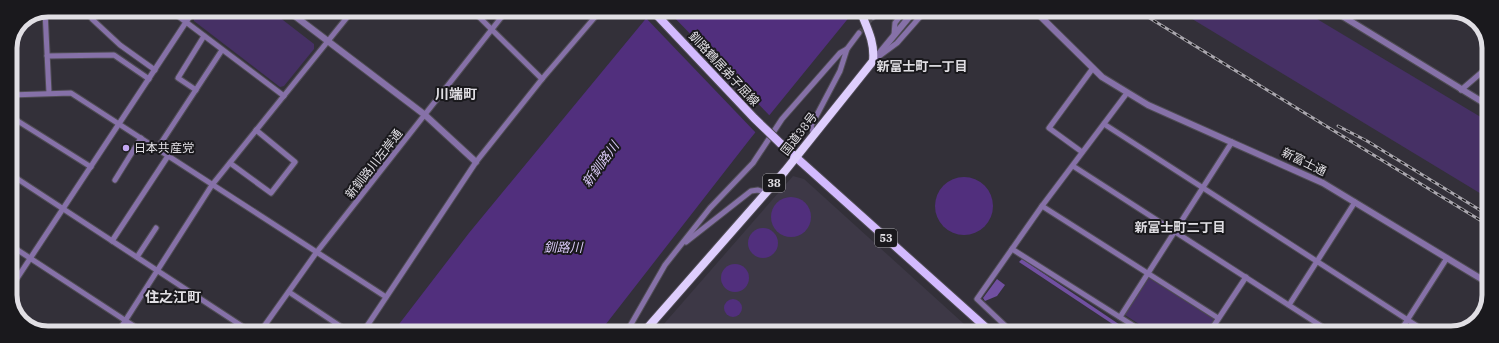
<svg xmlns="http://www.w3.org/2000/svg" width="1499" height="343" font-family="'IBM Plex Serif','Noto Sans JP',serif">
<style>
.built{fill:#3d3846}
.green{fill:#463065}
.forest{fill:#7150a1}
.water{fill:#512f7d}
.pier{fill:#333039}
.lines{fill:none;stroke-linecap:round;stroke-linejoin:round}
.minor-tunnel{stroke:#4d4a53;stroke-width:5;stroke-dasharray:5 2.5;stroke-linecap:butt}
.minor-casing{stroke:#4f4c54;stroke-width:7}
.tertiary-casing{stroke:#4f4c54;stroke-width:8}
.primary-casing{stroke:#4f4c54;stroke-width:10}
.trunk-casing{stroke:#4f4c54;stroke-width:10}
.minor{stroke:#8671a8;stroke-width:5}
.tertiary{stroke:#8671a8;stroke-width:6}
.primary{stroke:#d3bafe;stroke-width:8}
.trunk{stroke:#decefd;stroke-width:8}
.rail-casing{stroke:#aaa7ae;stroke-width:3}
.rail{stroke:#1a191d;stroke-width:1.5;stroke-dasharray:4.5;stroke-linecap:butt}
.primary-bridge-casing{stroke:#4f4c54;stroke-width:10;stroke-linecap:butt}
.primary-bridge{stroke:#d3bafe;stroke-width:8}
.poi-dot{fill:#c3a7f2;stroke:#1a191d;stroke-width:1.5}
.labels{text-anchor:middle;stroke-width:4;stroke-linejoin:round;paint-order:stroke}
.shield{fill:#1a191d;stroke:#a5a4a8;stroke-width:1}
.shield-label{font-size:11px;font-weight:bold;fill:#e1dfe4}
.street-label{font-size:12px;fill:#e1dfe4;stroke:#1a191d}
.poi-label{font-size:12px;fill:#e1dfe4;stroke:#1a191d;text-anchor:start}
.neighbourhood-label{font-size:13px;font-weight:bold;fill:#e1dfe4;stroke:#1a191d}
.water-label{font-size:13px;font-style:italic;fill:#d9c9f6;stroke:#1a191d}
.quarter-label{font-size:14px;font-weight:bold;fill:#e1dfe4;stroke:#1a191d}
.rim{fill:none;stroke:#e1dfe4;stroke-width:5}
</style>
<rect width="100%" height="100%" fill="#333039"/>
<path class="built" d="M793,176L804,179L974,333H656Z"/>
<g class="green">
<path d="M199,10H270L314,44V49L284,86L280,87L194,21V18Z"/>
<path d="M1179,11H1298L1317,19L1489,122L1488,198Z"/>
<path d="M1149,278L1215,320L1207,333H1153L1125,315Z"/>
</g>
<g class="forest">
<path d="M1022,259L1132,333H1126L1019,262Z"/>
<path d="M997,279L1005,285L997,296L985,301L983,298Z"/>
</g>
<g class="water">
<path d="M653,10H855L750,139L599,333L393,332L469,233Z"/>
<circle cx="964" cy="206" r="29"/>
<circle cx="791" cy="217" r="20"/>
<circle cx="763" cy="243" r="15"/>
<circle cx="735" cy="278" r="14"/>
<circle cx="733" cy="308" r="9"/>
</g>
<path class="pier" d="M651,10H667L771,117L757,134L645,17Z"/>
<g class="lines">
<path class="minor-tunnel" d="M859,33L873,17"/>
<defs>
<g id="minor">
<path d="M170,10L284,96"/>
<path d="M472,10L542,79"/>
<path d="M45,11L49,93"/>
<path d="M873,17L878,10"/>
<path d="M298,18L304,10"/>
<path d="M92,19L120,45L155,70"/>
<path d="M894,35L895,23L905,10"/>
<path d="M47,56L114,55L149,79"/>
<path d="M878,57L897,43L926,10"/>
<path d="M196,90L178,78L204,36"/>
<path d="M1461,90L1489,66"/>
<path d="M10,95L71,93L386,297"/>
<path d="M12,95L13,118L91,167"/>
<path d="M1104,124L1428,333"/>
<path d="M814,135L811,126L840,71L847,49L859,33"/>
<path d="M157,149L222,50"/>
<path d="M1082,152L1049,128L1093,68"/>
<path d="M230,163L271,193L295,162L256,130"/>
<path d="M1073,166L1332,333"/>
<path d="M10,174L251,332"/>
<path d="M115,180L141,138"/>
<path d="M1042,206L1218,318"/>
<path d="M112,241L168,156"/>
<path d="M686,242L751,191L758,190L766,193"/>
<path d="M10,245L143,332"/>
<path d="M1012,249L1145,333"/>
<path d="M137,257L156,228"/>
<path d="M10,289L194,10"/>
<path d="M289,292L349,332"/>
<path d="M1289,305L1355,202"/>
<path d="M17,315L43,332"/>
<path d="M1120,317L1232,142"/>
<path d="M118,332L212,185L353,10"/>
<path d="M260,332L316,253L507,10"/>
<path d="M363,332L476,162L542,79L601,10"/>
<path d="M626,333L665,265L710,208L753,163L782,119L840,53L847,49"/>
<path d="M1013,333L977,299L1042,206L1127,93"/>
<path d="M1209,333L1246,277"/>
<path d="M1399,333L1447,258"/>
</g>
<g id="tertiary">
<path d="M287,10L425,115L476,162"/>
<path d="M1035,11L1102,77L1148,105L1323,183L1488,283"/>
<path d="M1334,11L1489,106"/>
<path d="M873,61L915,10"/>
</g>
<path id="primary" d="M780,143L992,333"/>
<path id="trunk" d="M643,333L785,171L873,61C875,42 867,28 860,10"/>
</defs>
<use href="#minor" class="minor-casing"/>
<use href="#tertiary" class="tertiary-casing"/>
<use href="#primary" class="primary-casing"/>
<use href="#trunk" class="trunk-casing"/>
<use href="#minor" class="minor"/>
<use href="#tertiary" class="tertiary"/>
<use href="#primary" class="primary"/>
<use href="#trunk" class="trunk"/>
<defs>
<g id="rail">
<path d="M1138,11L1488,225"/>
<path d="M1338,126L1367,141L1488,215"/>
</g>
</defs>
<use href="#rail" class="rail-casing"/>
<use href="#rail" class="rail"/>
<defs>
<path id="primary-bridge" d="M652,10L754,118L780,143"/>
</defs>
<use href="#primary-bridge" class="primary-bridge-casing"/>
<use href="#primary-bridge" class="primary-bridge"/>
</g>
<circle class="poi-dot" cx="126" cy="148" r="4"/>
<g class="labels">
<g class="shield">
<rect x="763" y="174" width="22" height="18" rx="3"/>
<rect x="875" y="229" width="22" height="18" rx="3"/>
</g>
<g class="shield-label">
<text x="774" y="187">38</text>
<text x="886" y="242">53</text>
</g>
<g class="street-label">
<text transform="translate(724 69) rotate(47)" y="4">釧路鶴居弟子屈線</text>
<text transform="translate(799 134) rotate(-52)" y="4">国道38号</text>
<text transform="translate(1304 162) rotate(26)" y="4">新富士通</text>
<text transform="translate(374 164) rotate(-52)" y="4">新釧路川左岸通</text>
</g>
<g class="poi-label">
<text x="134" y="152">日本共産党</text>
</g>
<g class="neighbourhood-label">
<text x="922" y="71">新富士町一丁目</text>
<text x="1180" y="232">新富士町二丁目</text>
</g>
<g class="water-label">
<text transform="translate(600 164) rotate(-54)" y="5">新釧路川</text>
<text x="563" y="252">釧路川</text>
</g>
<g class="quarter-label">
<text x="456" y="99">川端町</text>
<text x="173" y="302">住之江町</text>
</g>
</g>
<path d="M0 0H1499V343H0ZM48 17H1451A31 31 0 0 1 1482 48V295A31 31 0 0 1 1451 326H48A31 31 0 0 1 17 295V48A31 31 0 0 1 48 17Z" fill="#1a191d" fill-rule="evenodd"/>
<path class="rim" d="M48 17H1451A31 31 0 0 1 1482 48V295A31 31 0 0 1 1451 326H48A31 31 0 0 1 17 295V48A31 31 0 0 1 48 17Z"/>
</svg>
